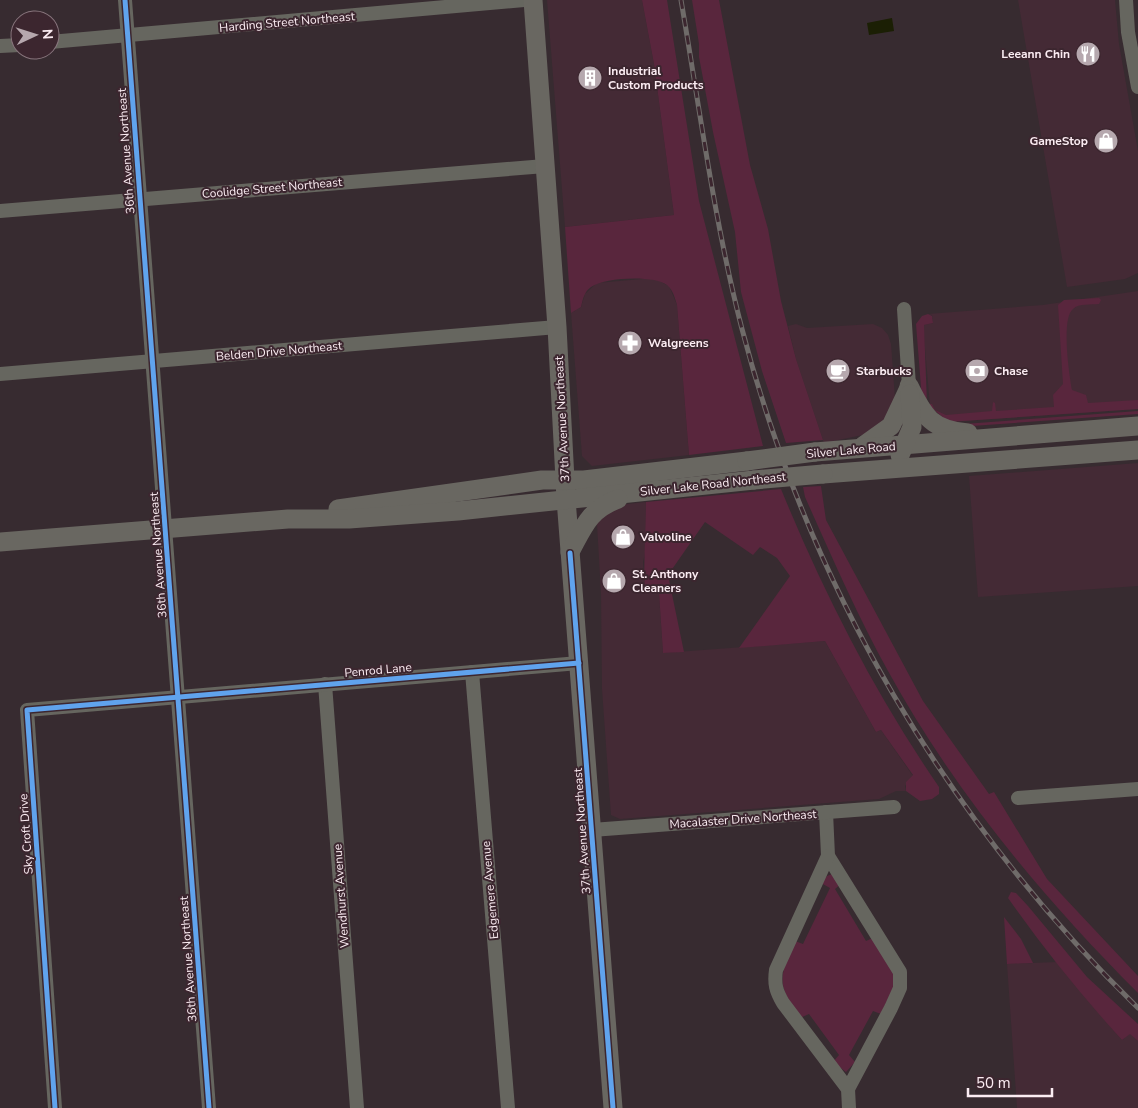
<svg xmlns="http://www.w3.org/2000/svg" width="1138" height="1108" font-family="'Nunito Sans',sans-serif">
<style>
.built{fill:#442a35}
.green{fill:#59263d}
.water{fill:#1b1f04}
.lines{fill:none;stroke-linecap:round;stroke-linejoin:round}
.street{stroke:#66665f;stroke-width:14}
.secondary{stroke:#696761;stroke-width:19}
.rail-casing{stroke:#6f6b69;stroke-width:5}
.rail{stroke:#3c262f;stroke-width:3;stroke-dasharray:9;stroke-linecap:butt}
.secondary-bridge{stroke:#696761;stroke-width:19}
.cycleway-casing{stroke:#3c262f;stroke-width:8}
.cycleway{stroke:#60a3ed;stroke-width:5}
.labels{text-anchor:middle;stroke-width:4;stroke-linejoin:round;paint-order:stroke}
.street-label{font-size:12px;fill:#fbecf2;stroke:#3c262f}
.poi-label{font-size:12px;font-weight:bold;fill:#fbecf2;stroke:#3c262f;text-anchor:start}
</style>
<rect width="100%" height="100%" fill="#372b30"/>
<g class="built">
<path d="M547,0H642L654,64L674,215L565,227Z"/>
<path d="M1018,0H1115L1119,44L1138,151V273L1125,279L1067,287Z"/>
<path d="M653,278L669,286L677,305L689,455L592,466L582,456L571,313L581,307L585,294L597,283Z"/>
<path d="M1138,291V409L948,422L930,406L923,325L933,323L932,315L928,314L1043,305Z"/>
<path d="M796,324L807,328L873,324L882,328L888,335L891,344L895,399L893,412L872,433L824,443L796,359L788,326Z"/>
<path d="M1138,463V586L978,597L969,476Z"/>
<path d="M646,502L647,544L643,562L645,594L659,593L663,653L825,641L876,732L881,730L913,776L905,786L906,791H896L879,799L620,819L611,815L602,689L601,594L597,524L607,511L619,505Z"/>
<path d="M1056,962L1122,1040L1130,1033L1138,1041V1108H1017L1007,964Z"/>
</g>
<g class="green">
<path d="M642,0H667L699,201L763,446L689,455L677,305C675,298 673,290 667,285C655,275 604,277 591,287C584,292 583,299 581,307L571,313L565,227L674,215L654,64Z"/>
<path d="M692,0H719L750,165L768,229L781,301L796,359L823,440L786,443L762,371L741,292L735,232L713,132L699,57V44Z"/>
<path d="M1099,298L1101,300L1099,304C1091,305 1079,303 1073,309C1061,318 1069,374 1072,390L1086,395L1088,403L1138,400V409L948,422L930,406V404H932L935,410L946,415L992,411L993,402L995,403L996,411L1054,407L1053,395L1063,384L1058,305L1064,300Z"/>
<path d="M928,314L932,316L933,323L924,325L927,404L922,400L916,324L922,316Z"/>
<path d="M1138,411V414L958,427L950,425Z"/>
<path d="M821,486L826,520L923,701L989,794L994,792L1047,879L1138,976V993C1042,897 954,791 888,671C857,615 831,555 805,497L803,487Z"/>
<path d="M781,489C824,594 875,694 939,787V794L932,799L920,801L906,791V782L913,775L881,730L876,732L825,641L739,648L790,576L777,558L760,547L753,555L705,522L668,575L684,652L663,653L659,593L645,594C643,563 646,533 646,502Z"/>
<path d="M832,874L842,883L835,889L866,941L875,937L893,966L895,984L881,1014L873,1011L849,1055L855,1062L846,1072L833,1062L839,1055L809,1014L800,1018C776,983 779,978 795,941L803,944L830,888L821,883L827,876Z"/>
<path d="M1011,892L1016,893L1028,906L1087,977L1138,1024V1041L1130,1034L1122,1040C1081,995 1043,948 1008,898Z"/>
<path d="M1004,917L1021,939L1033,963L1007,964Z"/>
</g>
<path class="water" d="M892,18L894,31L869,35L867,23Z"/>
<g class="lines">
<g class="street">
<path d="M125,0L209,1108"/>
<path d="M1126,0L1128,32L1138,87"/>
<path d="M50,42L524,0"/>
<path d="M0,46L20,45"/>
<path d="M0,211L545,166"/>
<path d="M904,309L909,386"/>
<path d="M0,374L557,327"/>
<path d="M472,672L508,1108"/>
<path d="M325,684L357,1108"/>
<path d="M1018,798L1138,789"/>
<path d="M826,812L828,856L900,972V988L891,1008L848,1089"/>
<path d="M592,830L894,807"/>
<path d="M828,856L776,970C774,984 776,991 783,1003L848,1089L849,1108"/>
<path d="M55,1108L27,710L579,663"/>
</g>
<g class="secondary">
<path d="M533,0L557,327L566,499L613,1108"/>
<path d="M909,386C924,417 932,430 968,433"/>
<path d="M863,446L891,426L908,390"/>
<path d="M815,452L1138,426"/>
<path d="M900,455L912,427L910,394"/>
<path d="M823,474L1138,450"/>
<path d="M338,509L542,480H584L747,461"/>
<path d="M0,542L288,519H349L458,511L754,480"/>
<path d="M570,552C584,526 589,510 618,499"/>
</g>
<defs>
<path id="rail" d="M681,0C700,110 714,221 742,329C809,587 948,822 1138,1008"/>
</defs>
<use href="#rail" class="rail-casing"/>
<use href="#rail" class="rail"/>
<g class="secondary-bridge">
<path d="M747,461L815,452"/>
<path d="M754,480L823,474"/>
</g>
<defs>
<g id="cycleway">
<path d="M125,0L209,1108"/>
<path d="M570,553L613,1108"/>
<path d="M55,1108L27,710L579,663"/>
</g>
</defs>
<use href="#cycleway" class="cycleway-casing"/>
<use href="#cycleway" class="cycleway"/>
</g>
<defs>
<symbol id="restaurant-disc" viewBox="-11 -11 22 22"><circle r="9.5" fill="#b6a8ae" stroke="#3c262f"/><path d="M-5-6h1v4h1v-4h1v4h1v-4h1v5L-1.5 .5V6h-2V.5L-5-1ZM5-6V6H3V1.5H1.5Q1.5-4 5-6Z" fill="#fff"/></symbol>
<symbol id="building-disc" viewBox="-11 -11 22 22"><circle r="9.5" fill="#b6a8ae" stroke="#3c262f"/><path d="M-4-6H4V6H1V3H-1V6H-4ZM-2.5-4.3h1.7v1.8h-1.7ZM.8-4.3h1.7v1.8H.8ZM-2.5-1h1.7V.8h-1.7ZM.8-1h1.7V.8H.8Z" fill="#fff"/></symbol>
<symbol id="shop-disc" viewBox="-11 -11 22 22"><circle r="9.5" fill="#b6a8ae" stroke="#3c262f"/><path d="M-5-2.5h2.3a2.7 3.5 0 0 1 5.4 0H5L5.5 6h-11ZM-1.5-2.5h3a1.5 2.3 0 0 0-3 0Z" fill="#fff"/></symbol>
<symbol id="pharmacy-disc" viewBox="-11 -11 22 22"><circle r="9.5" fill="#b6a8ae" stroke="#3c262f"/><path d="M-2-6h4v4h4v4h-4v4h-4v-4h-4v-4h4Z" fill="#fff"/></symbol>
<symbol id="cafe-disc" viewBox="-11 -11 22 22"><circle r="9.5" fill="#b6a8ae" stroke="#3c262f"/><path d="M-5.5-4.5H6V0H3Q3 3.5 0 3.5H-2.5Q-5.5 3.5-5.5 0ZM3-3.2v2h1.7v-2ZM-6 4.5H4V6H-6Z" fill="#fff"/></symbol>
<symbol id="bank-disc" viewBox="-11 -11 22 22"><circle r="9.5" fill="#b6a8ae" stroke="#3c262f"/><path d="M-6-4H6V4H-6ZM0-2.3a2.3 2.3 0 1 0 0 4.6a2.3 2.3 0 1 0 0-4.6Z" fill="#fff"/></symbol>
</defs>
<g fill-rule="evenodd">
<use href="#restaurant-disc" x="1074" y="40" width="28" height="28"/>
<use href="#building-disc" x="576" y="64" width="28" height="28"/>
<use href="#shop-disc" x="1092" y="127" width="28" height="28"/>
<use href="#pharmacy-disc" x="616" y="329" width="28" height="28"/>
<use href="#cafe-disc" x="824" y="357" width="28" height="28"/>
<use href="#bank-disc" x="963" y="357" width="28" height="28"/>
<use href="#shop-disc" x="609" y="523" width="28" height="28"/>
<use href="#shop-disc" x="600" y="567" width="28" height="28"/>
</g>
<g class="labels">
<g class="street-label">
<text transform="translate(287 22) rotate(-5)" y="4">Harding Street Northeast</text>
<text transform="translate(126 151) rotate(-94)" y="4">36th Avenue Northeast</text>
<text transform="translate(272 188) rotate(-5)" y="4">Coolidge Street Northeast</text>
<text transform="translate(279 351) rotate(-5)" y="4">Belden Drive Northeast</text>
<text transform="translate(562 419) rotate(-93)" y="4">37th Avenue Northeast</text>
<text transform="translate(851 450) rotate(-5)" y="4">Silver Lake Road</text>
<text transform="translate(713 484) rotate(-6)" y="4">Silver Lake Road Northeast</text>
<text transform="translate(158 555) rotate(-94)" y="4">36th Avenue Northeast</text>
<text transform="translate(378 670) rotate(-5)" y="4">Penrod Lane</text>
<text transform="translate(743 819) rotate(-4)" y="4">Macalaster Drive Northeast</text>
<text transform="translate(582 831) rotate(-94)" y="4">37th Avenue Northeast</text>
<text transform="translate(26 834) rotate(-94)" y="4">Sky Croft Drive</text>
<text transform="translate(490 890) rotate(-95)" y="4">Edgemere Avenue</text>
<text transform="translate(341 896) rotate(-94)" y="4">Wendhurst Avenue</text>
<text transform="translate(188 959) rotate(-94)" y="4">36th Avenue Northeast</text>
</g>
<g class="poi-label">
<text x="1070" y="58" text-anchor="end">Leeann Chin</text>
<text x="608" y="75">Industrial<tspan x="608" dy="14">Custom Products</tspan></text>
<text x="1088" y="145" text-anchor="end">GameStop</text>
<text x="648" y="347">Walgreens</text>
<text x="856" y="375">Starbucks</text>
<text x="994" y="375">Chase</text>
<text x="640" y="541">Valvoline</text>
<text x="632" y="578">St. Anthony<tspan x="632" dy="14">Cleaners</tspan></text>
</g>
</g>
<g transform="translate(35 35) rotate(86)"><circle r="24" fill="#3c262f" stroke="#88757d"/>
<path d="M0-4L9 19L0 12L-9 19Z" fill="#b6a8ae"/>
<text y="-8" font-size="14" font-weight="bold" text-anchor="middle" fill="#fbecf2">N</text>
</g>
<path d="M968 1088v8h84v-8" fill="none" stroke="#fbecf2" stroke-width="2.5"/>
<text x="976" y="1088" font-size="15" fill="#fbecf2" stroke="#3c262f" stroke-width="4" paint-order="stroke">50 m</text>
</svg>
